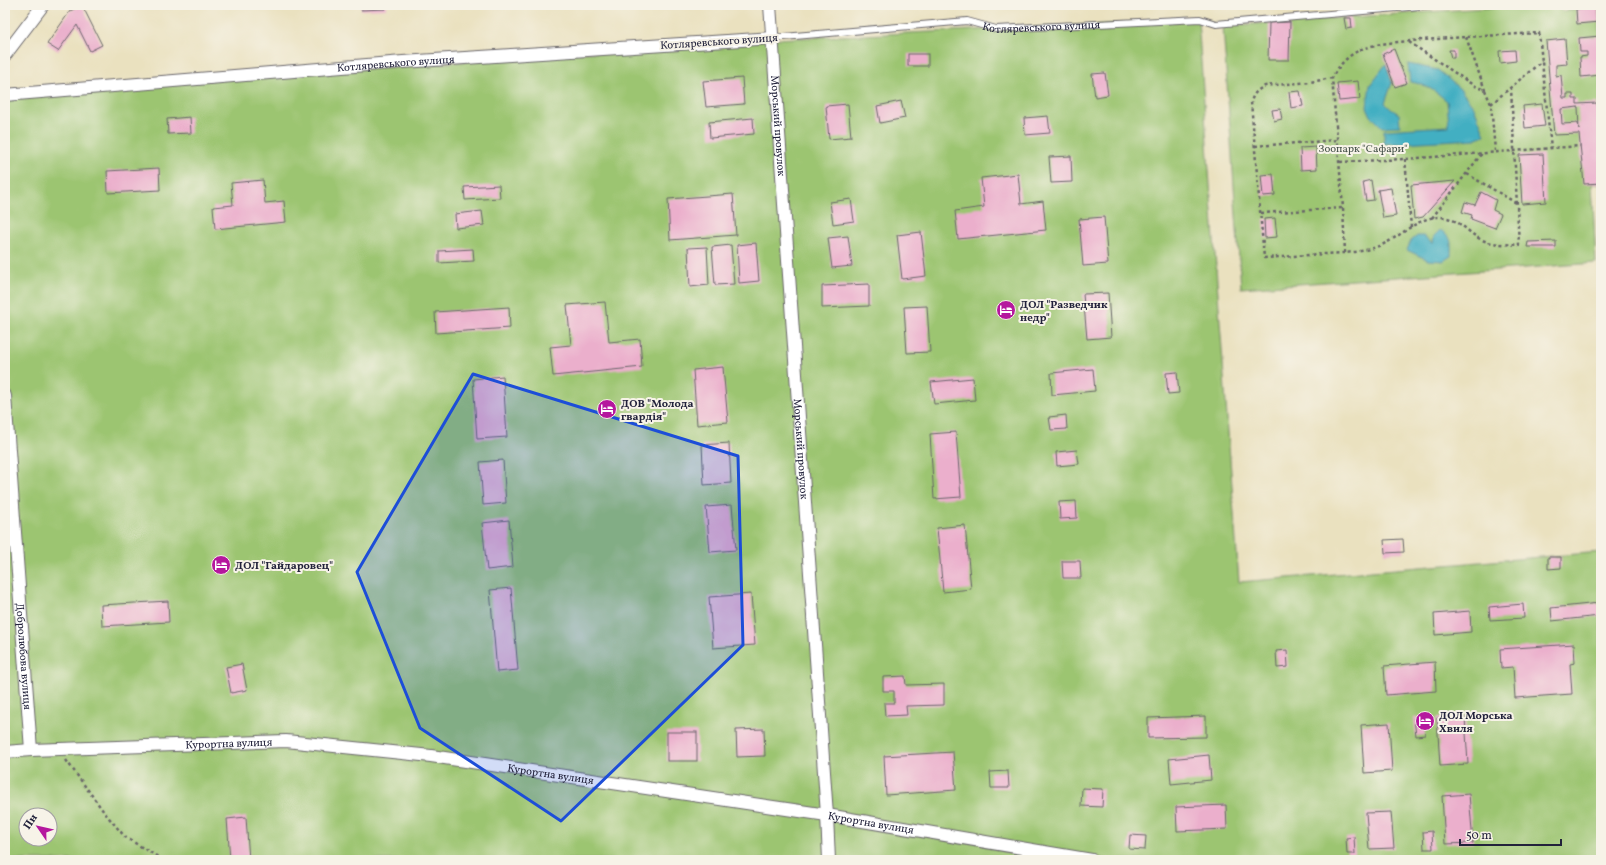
<svg xmlns="http://www.w3.org/2000/svg" width="1606" height="865" font-family="Vollkorn,serif">
<style>
.green{fill:#9cc571;stroke:#5f7456;fill-rule:evenodd}
.water{fill:#43afc2;stroke:#32687e}
.building{fill:#ebafcc;fill-rule:evenodd}
.lines{fill:none;stroke-linecap:round;stroke-linejoin:round}
.lane-casing{stroke:#686569;stroke-width:8}
.street-casing{stroke:#686569;stroke-width:14}
.path{stroke:#686569;stroke-width:2.5;stroke-dasharray:3 3;stroke-linecap:butt}
.lane{stroke:#fff;stroke-width:6}
.street{stroke:#fff;stroke-width:12}
.marked{fill:#1d4ed8;fill-opacity:0.2;stroke:#1d4ed8;stroke-width:3;stroke-linejoin:round}
.labels{text-anchor:middle;stroke-width:4;stroke-linejoin:round;paint-order:stroke}
.street-label{font-size:11px;fill:#22223b;stroke:#f7f3e8}
.park-label{font-size:11px;fill:#47534b;stroke:#f7f3e8}
.poi-label{font-size:11px;font-weight:bold;fill:#22223b;stroke:#f7f3e8;text-anchor:start}
</style>
<rect width="100%" height="100%" fill="#f7f3e8"/>
<filter id="ink" filterUnits="userSpaceOnUse"><feTurbulence type="fractalNoise" baseFrequency=".025" numOctaves="2"/><feDisplacementMap in="SourceGraphic" scale="8" xChannelSelector="R" yChannelSelector="G"/><feConvolveMatrix kernelMatrix="1 2 1 2 8 2 1 2 1" color-interpolation-filters="sRGB"/></filter>
<filter id="wash" filterUnits="userSpaceOnUse"><feTurbulence type="fractalNoise" baseFrequency=".012" numOctaves="4" result="noise"/><feDisplacementMap in="SourceGraphic" scale="16" xChannelSelector="R" yChannelSelector="G"/><feGaussianBlur stdDeviation="0.9" result="paint"/><feColorMatrix in="noise" values="0 0 0 0 0 0 0 0 0 0 0 0 0 0 0 0 0 1.4 0 .05"/><feComposite in="paint" operator="in"/></filter>
<g filter="url(#wash)">
<rect width="100%" height="100%" fill="#eae1bf"/>
<g class="green">
<path d="M1529,5H1561L1562,11L1598,7L1601,47V183L1592,184L1596,263L1241,288L1223,26Z"/>
<path d="M1198,20L1239,582L1601,552V860H1111L946,834L1093,860H5V408L32,749L5,390V95L774,39ZM26,815H50V839H26Z"/>
</g>
<g class="water">
<path d="M1386,64L1392,83L1385,103L1391,109L1399,114L1400,126L1382,127L1371,116L1367,107L1370,85Z"/>
<path d="M1408,64L1438,70L1460,89L1474,107L1485,135L1475,139L1384,144V130L1449,126L1447,101C1435,91 1426,84 1410,82Z"/>
<path d="M1440,230C1453,237 1451,242 1451,256L1443,261L1428,260L1407,250L1411,241L1417,236H1424L1433,244L1434,236Z"/>
</g>
<g id="blocks">
<g class="building">
<path d="M82,5L102,45L90,51L77,25L58,51L47,44L70,11Z"/>
<path d="M361,5H386V9L361,10Z"/>
<path d="M1598,7L1599,22L1577,24L1576,9Z"/>
<path d="M1344,18H1351L1352,28L1346,29Z"/>
<path d="M1290,22L1289,60H1268L1269,23Z"/>
<path d="M1600,36L1601,75L1581,77L1580,57L1587,56V52H1580L1579,38Z"/>
<path d="M1565,39L1567,64L1556,65V76L1561,75L1563,98H1567V94H1573V99H1577V104L1597,103L1601,141V183L1584,184L1579,134L1554,135L1546,41ZM1578,107L1579,130L1578,123L1562,124L1561,109Z"/>
<path d="M1394,49L1407,83L1395,87L1383,54Z"/>
<path d="M1449,50H1454V58H1451Z"/>
<path d="M1515,50L1516,61L1500,63L1499,51Z"/>
<rect x="908" y="54" width="20" height="12"/>
<path d="M1105,73L1108,95L1095,97L1092,74Z"/>
<path d="M742,78L744,104L706,107L703,81Z"/>
<path d="M1358,81L1360,99L1339,101L1337,83Z"/>
<path d="M1300,91L1303,106L1291,108L1289,92Z"/>
<path d="M901,101L905,118L880,123L877,106Z"/>
<path d="M848,104L851,137L829,139L826,106Z"/>
<path d="M1542,104L1545,126L1525,128L1523,106Z"/>
<path d="M1280,109L1282,119L1274,121L1272,110Z"/>
<path d="M1048,116L1050,133L1025,135L1024,118Z"/>
<path d="M190,117L191,133L168,134L167,119Z"/>
<path d="M753,118L754,134L710,138L709,122Z"/>
<path d="M1316,147L1317,169L1301,170L1300,148Z"/>
<path d="M1543,154L1546,202L1522,204L1519,155Z"/>
<path d="M1071,156L1072,182L1051,183L1049,157Z"/>
<path d="M159,168L160,190L108,193L107,171Z"/>
<path d="M1018,174L1021,204L1043,201L1046,230L958,239L955,211L984,207L981,178Z"/>
<path d="M1273,174L1275,195L1263,196L1261,175Z"/>
<path d="M263,180L265,203L284,201L286,222L215,229L213,207L233,205L231,183Z"/>
<path d="M1371,180L1374,200L1366,201L1363,182Z"/>
<path d="M1455,181L1423,217L1414,219L1411,185Z"/>
<path d="M499,185L500,198L465,200L464,187Z"/>
<path d="M1391,188L1396,216L1383,218L1378,190Z"/>
<path d="M1481,192L1496,200L1493,210L1501,214L1495,228L1471,219L1472,215L1462,212L1465,202L1475,205Z"/>
<path d="M733,194L736,235L670,240L668,199Z"/>
<path d="M851,199L854,221L833,224L830,202Z"/>
<path d="M482,211L484,225L456,228L455,214Z"/>
<path d="M1104,217L1108,264L1083,266L1079,219Z"/>
<path d="M1275,218L1277,237L1265,238L1264,219Z"/>
<path d="M921,232L926,276L902,279L897,235Z"/>
<path d="M848,236L852,266L832,268L828,238Z"/>
<path d="M1556,241V247H1527L1528,242Z"/>
<path d="M756,243L759,281L739,283L737,245Z"/>
<path d="M731,245L734,284L715,285L712,247Z"/>
<path d="M707,247L709,285L690,287L688,248Z"/>
<path d="M473,249L474,261L439,263V251Z"/>
<path d="M869,284V306L822,308V286Z"/>
<path d="M1108,293L1111,337L1087,339L1083,294Z"/>
<path d="M605,302L609,342L640,339L642,367L553,376L550,347L571,345L567,305Z"/>
<path d="M927,306L930,352L907,353L904,307Z"/>
<path d="M509,307L510,328L436,333L435,312Z"/>
<path d="M723,367L728,422L697,425L693,370Z"/>
<path d="M1093,369L1095,391L1052,395L1051,373Z"/>
<path d="M1177,372L1179,393L1168,394L1166,373Z"/>
<path d="M503,376L507,437L477,439L473,379Z"/>
<path d="M973,378L975,400L934,404L931,382Z"/>
<path d="M1066,415L1067,429L1051,430L1049,417Z"/>
<path d="M956,432L961,497L934,499L930,434Z"/>
<path d="M729,443L731,483L704,485L702,445Z"/>
<path d="M1077,450L1079,464L1057,466L1056,452Z"/>
<path d="M503,460L506,503L483,505L480,462Z"/>
<path d="M1076,501L1077,518L1060,519L1059,502Z"/>
<path d="M732,505L736,550L710,552L706,507Z"/>
<path d="M509,520L513,567L487,570L482,523Z"/>
<path d="M965,525L971,589L943,592L937,528Z"/>
<path d="M1403,539L1404,552L1385,553L1384,540Z"/>
<path d="M1548,557H1561V568L1548,569Z"/>
<path d="M1062,561H1080L1081,578H1063Z"/>
<path d="M511,588L518,670L497,672L490,590Z"/>
<path d="M751,594L755,645L713,648L709,597Z"/>
<path d="M168,601L169,622L102,626L101,605Z"/>
<path d="M1599,603L1600,616L1552,621L1551,608Z"/>
<path d="M1523,604L1524,618L1490,620L1489,607Z"/>
<path d="M1470,611L1471,632L1435,635L1434,614Z"/>
<path d="M1574,644L1575,663L1570,664L1572,694L1515,698L1513,667L1501,668L1500,649Z"/>
<path d="M1287,650L1288,667L1277,668L1276,651Z"/>
<path d="M1435,662L1436,691L1386,695L1384,666Z"/>
<path d="M242,664L247,690L231,693L226,667Z"/>
<path d="M905,676L906,685L944,684V705L906,706L907,715L885,716L884,703H894V691H883V677Z"/>
<path d="M1206,716V737L1148,738V718Z"/>
<path d="M1423,717L1425,735L1416,736L1414,718Z"/>
<path d="M1465,717L1468,764L1440,766L1437,718Z"/>
<path d="M1389,723L1392,771L1364,773L1361,725Z"/>
<path d="M764,729L765,756L737,757L736,730Z"/>
<rect x="667" y="732" width="30" height="29"/>
<path d="M953,752L956,790L886,795L884,756Z"/>
<path d="M1209,755L1211,780L1171,784L1169,759Z"/>
<path d="M1008,771L1009,788H991L990,772Z"/>
<path d="M1082,788L1103,789L1102,807L1081,806Z"/>
<path d="M1469,794L1473,843L1445,844L1442,796Z"/>
<path d="M1226,805L1227,829L1177,831L1176,807Z"/>
<path d="M1391,812L1394,848L1369,849L1366,813Z"/>
<path d="M246,817L249,860H230L227,819Z"/>
<path d="M1432,831L1433,849H1424L1423,832Z"/>
<path d="M1130,835L1146,836L1145,850L1129,849Z"/>
<path d="M1354,837L1355,854H1347L1346,838Z"/>
</g>
</g>
</g>
<g filter="url(#ink)">
<use href="#blocks" fill-opacity="0" stroke="#686569" stroke-width="1"/>
<g class="lines">
<defs>
<g id="lane">
<path id="s1" d="M772,38L967,21L996,29L1200,19L1216,24L1431,5"/>
</g>
<g id="street">
<path id="s2" d="M770,5L827,815L829,860"/>
<path d="M5,55L43,5"/>
<path id="s3" d="M5,95L403,62L772,38"/>
<path id="s4" d="M5,396L31,750"/>
<path id="s5" d="M5,752L31,750L286,741L431,756L827,815L1092,860"/>
</g>
</defs>
<use href="#lane" class="lane-casing"/>
<use href="#street" class="street-casing"/>
<g class="path">
<path d="M1466,37L1485,90"/>
<path d="M1409,42L1473,85L1485,90L1491,104L1495,151"/>
<path d="M1332,78L1310,82L1265,86C1257,90 1253,94 1251,102L1264,258C1284,257 1304,255 1325,254C1341,253 1360,253 1376,247C1399,240 1416,216 1441,217C1458,218 1466,231 1480,239C1492,245 1506,244 1519,245L1511,88"/>
<path d="M1491,104L1542,61"/>
<path d="M1255,146L1338,140"/>
<path d="M1405,159L1411,227"/>
<path d="M1340,162L1405,159L1580,146"/>
<path d="M1467,174L1518,204"/>
<path d="M1261,213L1343,208"/>
<path d="M1432,218L1483,152"/>
<path d="M1345,253L1343,208L1332,78C1339,65 1348,55 1362,49C1380,42 1404,42 1423,40C1462,37 1500,35 1539,33L1551,148"/>
<path d="M66,760L104,812L125,837L163,860"/>
</g>
<use href="#lane" class="lane"/>
<use href="#street" class="street"/>
</g>
</g>
<path class="marked" d="M473,374L738,456L743,645L561,821L420,728L357,572Z"/>
<defs>
<symbol id="hotel-disc" viewBox="-11 -11 22 22"><circle r="9.5" fill="#b5179e" stroke="#f7f3e8"/><path d="M-6-4.5h1.5V1H6V5H4.5V3h-9V5H-6ZM-4 0a1.8 1.8 0 1 1 3.6 0ZM.5 0V-2.5h3Q6-2.5 6 0Z" fill="#fff"/></symbol>
</defs>
<g fill-rule="evenodd">
<use href="#hotel-disc" x="995" y="299" width="22" height="22"/>
<use href="#hotel-disc" x="596" y="398" width="22" height="22"/>
<use href="#hotel-disc" x="210" y="554" width="22" height="22"/>
<use href="#hotel-disc" x="1414" y="710" width="22" height="22"/>
</g>
<g class="labels">
<g class="street-label">
<text dy="4" stroke="none"><textPath href="#s1" startOffset="271">Котляревського вулиця</textPath></text>
<text transform="translate(719 41) rotate(-4)" y="4">Котляревського вулиця</text>
<text dy="4" stroke="none"><textPath href="#s3" startOffset="392">Котляревського вулиця</textPath></text>
<text dy="4" stroke="none"><textPath href="#s2" startOffset="121">Морський провулок</textPath></text>
<text dy="4" stroke="none"><textPath href="#s2" startOffset="445">Морський провулок</textPath></text>
<text dy="4" stroke="none"><textPath href="#s4" startOffset="261">Добролюбова вулиця</textPath></text>
<text dy="4" stroke="none"><textPath href="#s5" startOffset="224">Курортна вулиця</textPath></text>
<text dy="4" stroke="none"><textPath href="#s5" startOffset="548">Курортна вулиця</textPath></text>
<text dy="4" stroke="none"><textPath href="#s5" startOffset="872">Курортна вулиця</textPath></text>
</g>
<g class="park-label">
<text x="1363" y="152">Зоопарк "Сафари"</text>
</g>
<g class="poi-label">
<text x="1020" y="308">ДОЛ "Разведчик<tspan x="1020" dy="13">недр"</tspan></text>
<text x="621" y="407">ДОВ "Молода<tspan x="621" dy="13">гвардія"</tspan></text>
<text x="235" y="569">ДОЛ "Гайдаровец"</text>
<text x="1439" y="719">ДОЛ Морська<tspan x="1439" dy="13">Хвиля</tspan></text>
</g>
</g>
<rect width="1606" height="865" fill="none" stroke="#f7f3e8" stroke-width="20"/>
<g transform="translate(38 827) rotate(304)"><circle r="19" fill="#f7f3e8" stroke="#a29fa3"/>
<path d="M0-3L7 15L0 10L-7 15Z" fill="#b5179e"/>
<text y="-6" font-size="11" font-weight="bold" text-anchor="middle" fill="#22223b">Пн</text>
</g>
<path d="M1460 839v6h101v-6" fill="none" stroke="#22223b" stroke-width="2"/>
<text x="1466" y="839" font-size="12" fill="#22223b" stroke="#f7f3e8" stroke-width="3" paint-order="stroke">50 m</text>
</svg>
